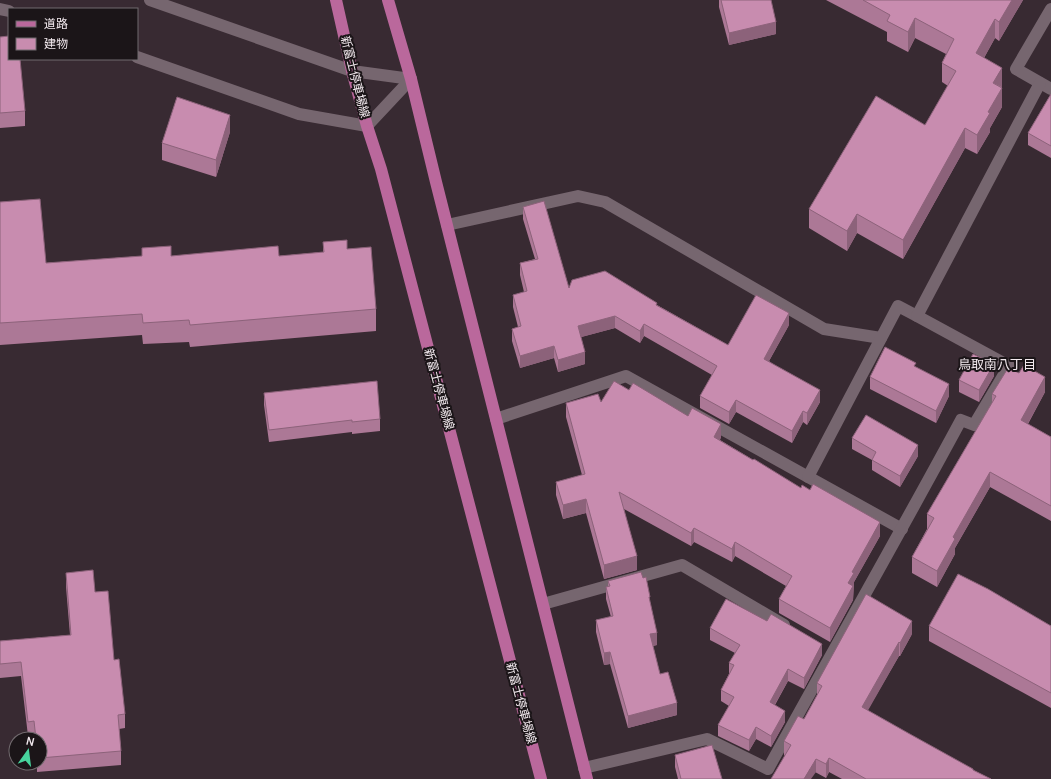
<svg xmlns="http://www.w3.org/2000/svg" width="1051" height="779" font-family="Manrope,'Noto Sans JP',sans-serif">
<style>
.lines{fill:none;stroke-linecap:round;stroke-linejoin:round}
.minor{stroke:#76666f;stroke-width:12}
.major{stroke:#ba689c;stroke-width:12}
.wall{fill:#ac7896}
.shaded-wall{fill:#8c627a}
.building{fill:#c88caf;stroke:#8c627a}
.labels{text-anchor:middle;stroke-width:4;stroke-linejoin:round;paint-order:stroke}
.street-label{font-size:12px;fill:#f2e9ee;stroke:#1b1518}
.neighbourhood-label{font-size:13px;fill:#f2e9ee;stroke:#1b1518}
</style>
<rect width="100%" height="100%" fill="#382a32"/>
<g class="lines">
<g class="minor">
<path d="M150,0L352,71L411,79"/>
<path d="M0,9L9,11"/>
<path d="M1051,9L1016,69L1051,89"/>
<path d="M137,57L299,114L367,126L411,79"/>
<path d="M447,225L578,196L605,202L824,329L881,338"/>
<path d="M496,419L626,376L902,529"/>
<path d="M808,477L898,306L917,316"/>
<path d="M543,604L682,565L784,625"/>
<path d="M584,768L707,739L768,769C832,652 898,537 961,420L974,425L1009,366L917,316L1040,83"/>
</g>
<g class="major">
<path d="M336,0L352,71L367,126L381,169L541,779"/>
<path d="M388,0L411,79L436,182L587,779"/>
</g>
</g>
<g class="wall">
<path d="M719,0H771L776,34L729,45L719,7Z"/>
<path d="M826,0H1023L999,41L995,38L984,58L1002,87V107L990,128V132L977,154L965,148L903,259L857,233L847,251L809,228V209L925,125L948,86L942,82V63L946,54L915,38L908,52L887,41V32Z"/>
<path d="M0,37L25,111V126L0,128Z"/>
<path d="M1051,94V158L1028,145V133Z"/>
<path d="M230,132L216,177L162,160V143Z"/>
<path d="M0,202L46,263L142,256V248L171,256H279L323,252V242L347,249L376,309V331L190,347L189,342L143,344L142,335L0,345Z"/>
<path d="M523,207L569,288L657,305L728,345L789,325L769,361L820,402L807,425L803,422L792,443L736,412L729,424L700,408V396L712,375L644,336L640,343L615,328L581,337L585,364L558,372L554,358L520,368L512,341V329L518,327L513,307V295L524,292L520,275V263L535,259L523,219Z"/>
<path d="M916,367L949,396L936,423L870,389V377Z"/>
<path d="M994,376L979,402L959,392V380Z"/>
<path d="M629,390L721,437L720,440L880,536L854,582L853,600L830,642L779,613V599L786,586L735,556L732,562L694,542L691,546L624,509L637,570L604,579L586,513L563,519L556,495V482L582,475L566,417V403L601,402Z"/>
<path d="M1045,392L1028,424L1051,437V521L990,487L955,548V554L937,587L912,573V557L927,529V514L992,403V394Z"/>
<path d="M264,393L380,419V431L352,434V432L269,442L264,405Z"/>
<path d="M852,438L918,456L900,487L872,470V460L852,449Z"/>
<path d="M66,573L95,592L114,660L125,714V728L119,729L121,751V765L37,772V763H40V739H35L34,735L28,736L21,676L0,678V641L70,635L66,587Z"/>
<path d="M608,581L650,604L657,645L653,646L660,674L677,715L628,728L610,664L604,665L596,632V620L611,617L606,599V587H608Z"/>
<path d="M988,590L1051,626V708L929,641V626Z"/>
<path d="M710,628L822,655L804,689L788,681L775,705L785,722L771,747L756,739L749,751L718,736V725L729,706L721,701V690L729,674V663L735,653L710,640Z"/>
<path d="M912,634L900,656H899L867,711L973,770L991,779H842L829,772L826,778L784,755V741L804,719L817,696V683Z"/>
<path d="M675,755L722,779H678L675,767Z"/>
</g>
<g class="shaded-wall">
<path d="M1012,0H1023L999,41V22Z"/>
<path d="M915,18V38L908,52V32Z"/>
<path d="M995,19V38L976,72V53Z"/>
<path d="M776,22V34L729,45V33Z"/>
<path d="M1002,68V87L993,83Z"/>
<path d="M1002,88V107L990,128V132L977,154V135L988,112Z"/>
<path d="M230,115V132L216,177V160Z"/>
<path d="M965,128V148L903,259V240Z"/>
<path d="M857,214V233L847,251V231Z"/>
<path d="M789,313V325L764,370V359Z"/>
<path d="M615,316V328L578,338V326Z"/>
<path d="M644,324V336L640,343V331Z"/>
<path d="M554,346V358L520,368V356Z"/>
<path d="M585,352V364L558,372V360Z"/>
<path d="M994,364V376L979,402V390Z"/>
<path d="M1045,377V392L1021,436V420Z"/>
<path d="M949,384V396L936,423V411Z"/>
<path d="M820,390V402L807,425V413Z"/>
<path d="M736,400V412L729,424V412Z"/>
<path d="M803,411V422L792,443V431Z"/>
<path d="M721,424V437L714,451V437Z"/>
<path d="M918,445V456L900,487V476Z"/>
<path d="M990,472V487L955,548V554L937,587V571L953,537Z"/>
<path d="M586,499V513L563,519V505Z"/>
<path d="M880,522V536L854,582L853,600L830,642V628L852,572Z"/>
<path d="M694,528V542L691,546V533Z"/>
<path d="M735,542V556L732,562V549Z"/>
<path d="M637,556V570L604,579V565Z"/>
<path d="M912,621V634L900,656V643Z"/>
<path d="M657,633V645L650,646V634Z"/>
<path d="M899,642V656L862,721V707Z"/>
<path d="M822,644V655L804,689V678Z"/>
<path d="M610,652V664L604,665V653Z"/>
<path d="M788,669V681L770,713V702Z"/>
<path d="M677,703V715L628,728V716Z"/>
<path d="M785,711V722L771,747V736Z"/>
<path d="M756,727V739L749,751V740Z"/>
<path d="M829,758V772L826,778V764Z"/>
<path d="M816,759V772L811,779H804Z"/>
</g>
<g class="building">
<path d="M721,0H771L776,22L729,33Z"/>
<path d="M863,0H1012L999,22L995,19L976,53L1002,68L993,83L1002,88L988,112L990,113L977,135L965,128L903,240L857,214L847,231L809,209L876,96L925,125L956,71L942,63L954,39L915,18L908,32L887,21L890,15Z"/>
<path d="M9,36V59H20L25,111L0,113V37Z"/>
<path d="M1051,94V146L1028,133Z"/>
<path d="M177,97L230,115L216,160L162,143Z"/>
<path d="M40,199L46,263L142,256V248L171,246V256L278,246L279,256L324,252L323,242L347,240V249L371,247L376,309L190,325L189,320L143,323L142,314L0,323V202Z"/>
<path d="M544,201L569,288L572,280L605,271L657,303L656,305L728,345L756,295L789,313L764,359L820,390L807,413L803,411L792,431L736,400L729,412L700,396L717,366L644,324L640,331L615,316L578,326L585,352L558,360L554,346L520,356L512,329L521,326L513,295L527,291L520,263L538,259L523,207Z"/>
<path d="M885,347L916,363L914,366L949,384L936,411L870,377Z"/>
<path d="M973,354L994,364L979,390L959,380Z"/>
<path d="M1024,365L1045,377L1021,420L1051,437V506L990,472L953,537L955,539L937,571L912,557L934,518L927,514L996,396L992,394L1008,368L1019,373Z"/>
<path d="M377,381L380,419L352,422V420L269,430L264,393Z"/>
<path d="M614,381L629,390L633,383L688,416L692,408L721,424L714,437L753,460L754,459L801,488L802,485L810,490L813,484L880,522L852,572L854,573L848,583L853,586L830,628L779,599L792,576L735,542L732,549L694,528L691,533L619,492L637,556L604,565L586,499L563,505L556,482L585,474L566,403L598,394L601,402Z"/>
<path d="M866,415L918,445L900,476L872,460L876,452L852,438Z"/>
<path d="M93,570L95,592L108,591L114,660L119,659L125,714L118,715L121,751L40,758V739H36L34,721L28,722L21,662L0,664V641L71,635L66,573Z"/>
<path d="M641,572L643,578L646,577L650,597H649L657,633L650,634L660,674L668,672L677,703L628,716L610,652L604,653L596,620L613,616L606,587L610,586L608,581Z"/>
<path d="M958,574L988,589L1051,626V693L929,626Z"/>
<path d="M866,594L912,621L900,643L899,642L862,707L908,733L973,769V770L991,779H866L829,758L826,764L816,759L804,779H771L791,745L784,741L798,716L804,719L822,686L817,683Z"/>
<path d="M726,599L767,621L771,614L822,644L804,678L788,669L770,702L785,711L771,736L756,727L749,740L718,725L734,697L721,690L734,665L729,663L740,645L710,628Z"/>
<path d="M712,745L722,779H681L675,755Z"/>
</g>
<g class="labels">
<g class="street-label">
<text transform="translate(355 77) rotate(76)" y="4">新富士停車場線</text>
<text transform="translate(439 389) rotate(75)" y="4">新富士停車場線</text>
<text transform="translate(521 703) rotate(75)" y="4">新富士停車場線</text>
</g>
<g class="neighbourhood-label">
<text x="997" y="369">鳥取南八丁目</text>
</g>
</g>
<rect x="8" y="8" width="130" height="52" fill="#1b1518" stroke="#716a6e"/>
<rect x="16" y="21" width="20" height="6" fill="#ba689c" stroke="#716a6e"/>
<text x="44" y="28" font-size="12" fill="#f2e9ee">道路</text>
<rect x="16" y="38" width="20" height="12" fill="#c88caf" stroke="#716a6e"/>
<text x="44" y="48" font-size="12" fill="#f2e9ee">建物</text>
<g transform="translate(28 751) rotate(14)"><circle r="19" fill="#1b1518" stroke="#716a6e"/>
<path d="M0-3L7 15L0 10L-7 15Z" fill="#47d49d"/>
<text y="-6" font-size="11" font-weight="bold" text-anchor="middle" fill="#f2e9ee">N</text>
</g>
</svg>
